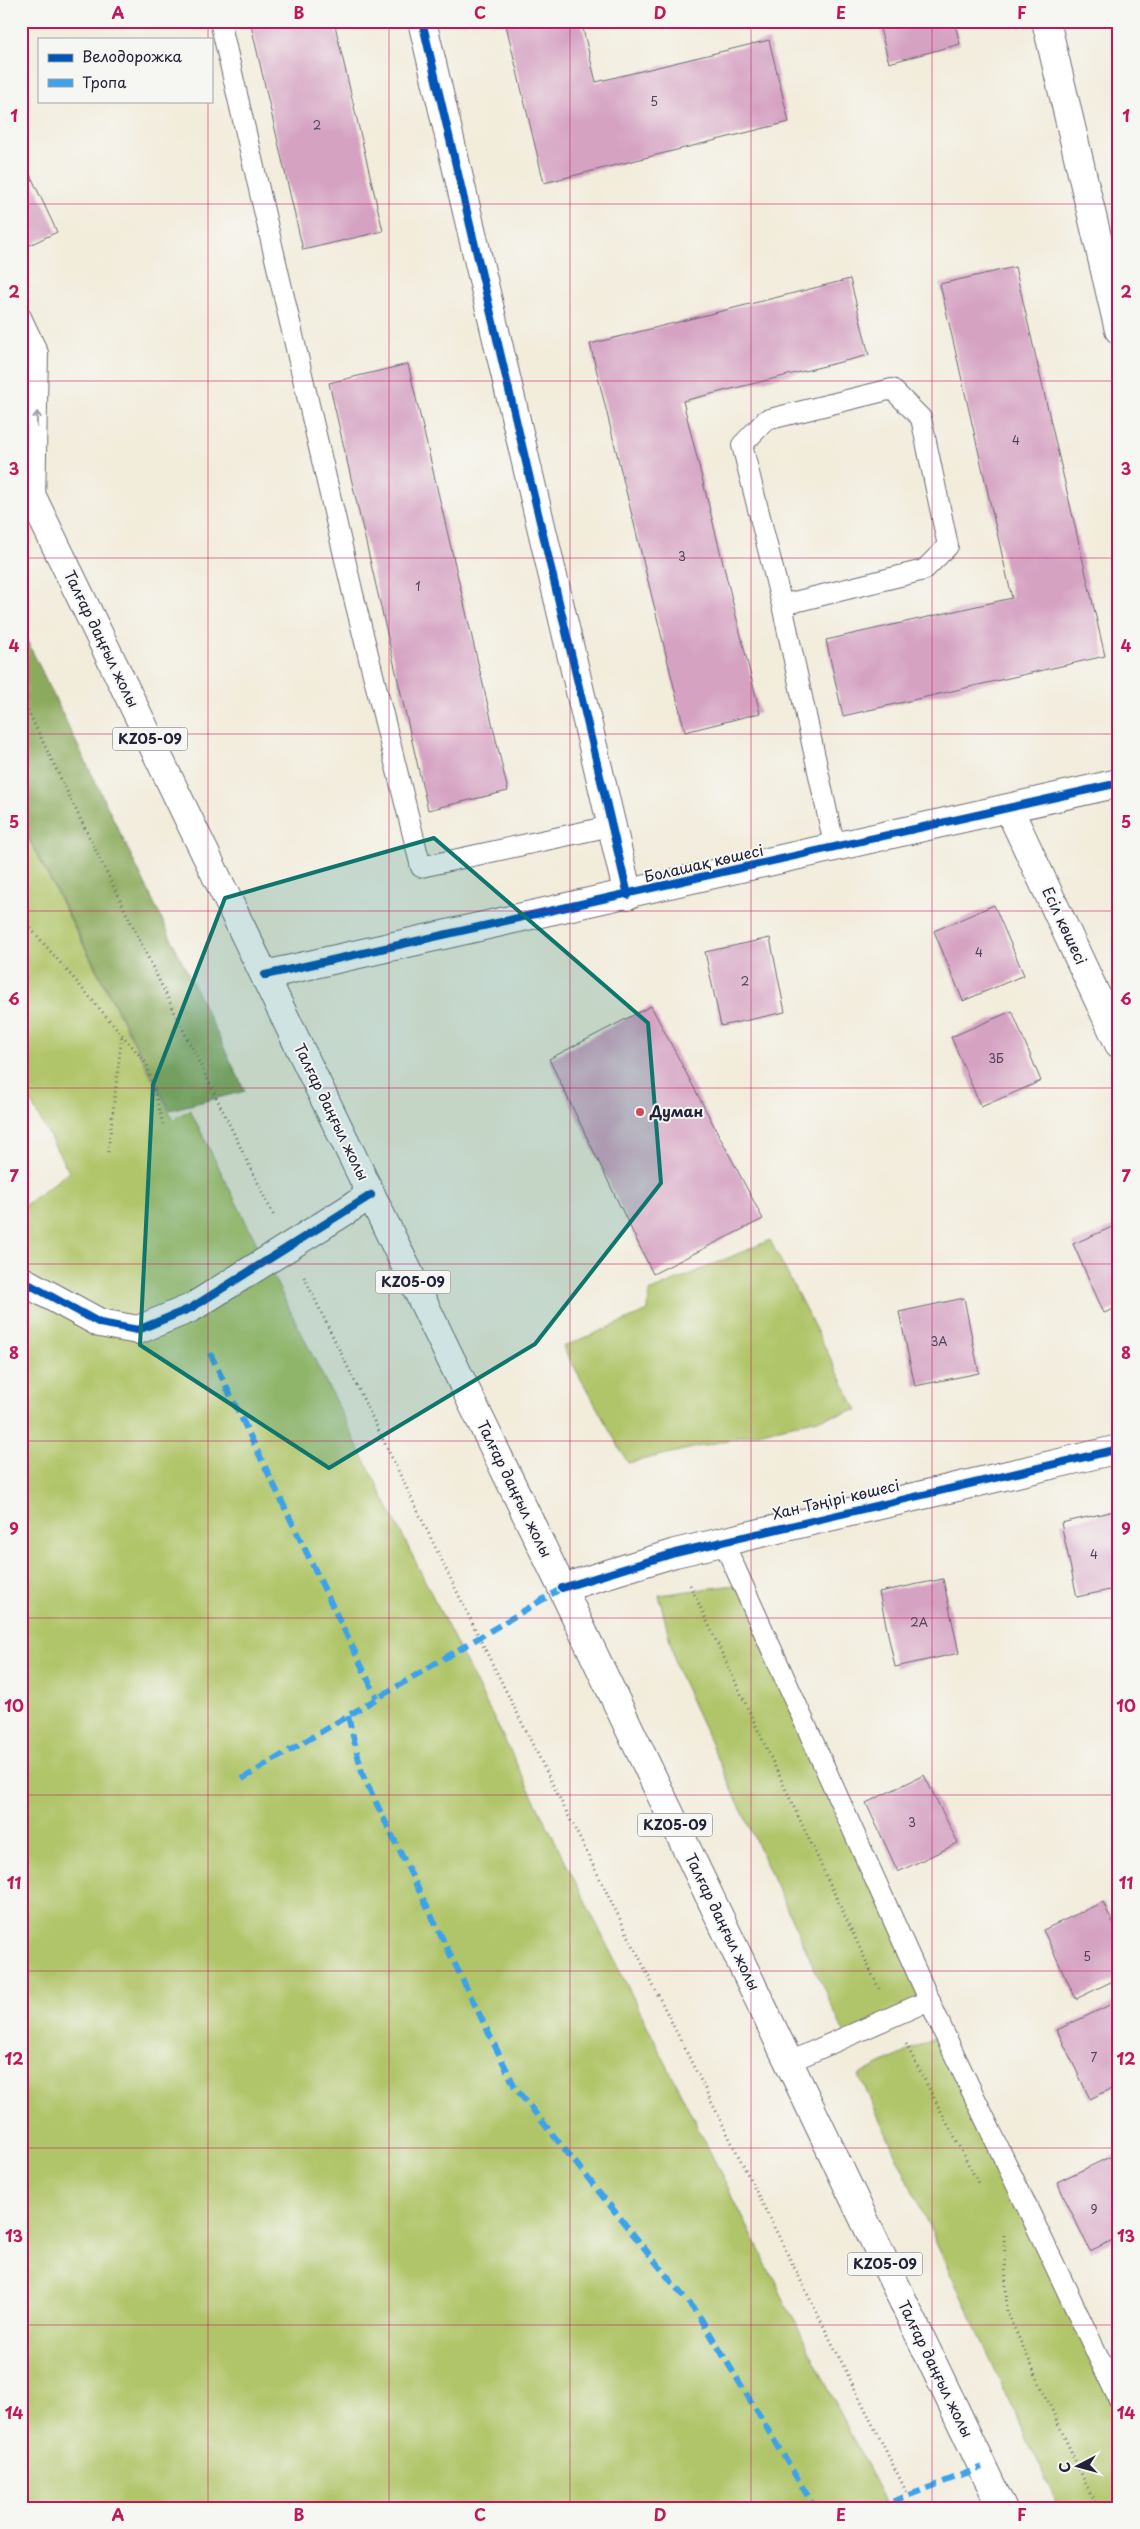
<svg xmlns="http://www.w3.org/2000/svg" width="1140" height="2529" font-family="'Playpen Sans',sans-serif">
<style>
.green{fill:#b0c569;stroke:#697452}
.forest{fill:#8caa5d;stroke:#57664c}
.building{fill:#d5a2c2}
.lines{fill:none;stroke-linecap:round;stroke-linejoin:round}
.service-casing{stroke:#6b6973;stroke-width:22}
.minor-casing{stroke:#6b6973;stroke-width:30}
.tertiary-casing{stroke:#6b6973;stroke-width:30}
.primary-casing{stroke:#6b6973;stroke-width:30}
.path{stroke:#6b6973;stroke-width:3;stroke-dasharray:1 4;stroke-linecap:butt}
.service{stroke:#fff;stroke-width:20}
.minor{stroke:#fff;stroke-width:28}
.tertiary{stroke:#fff;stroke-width:28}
.primary{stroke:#fff;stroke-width:28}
.quiet{stroke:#3ea2ec;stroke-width:6;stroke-dasharray:12 6;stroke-linecap:butt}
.cycleway-casing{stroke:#f6f6f2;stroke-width:11}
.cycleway{stroke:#0057b8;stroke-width:8}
.oneway{stroke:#9c9ca7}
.marked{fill:#0f766e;fill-opacity:0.2;stroke:#0f766e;stroke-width:4;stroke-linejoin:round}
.grid{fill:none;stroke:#c2185b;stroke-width:1;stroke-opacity:0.55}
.poi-dot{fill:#d1495b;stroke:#f6f6f2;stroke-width:2}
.labels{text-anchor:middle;stroke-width:4;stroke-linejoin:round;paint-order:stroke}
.number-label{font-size:12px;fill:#4f425d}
.shield{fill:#f6f6f2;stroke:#626272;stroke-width:1}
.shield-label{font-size:14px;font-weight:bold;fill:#22223b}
.street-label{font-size:15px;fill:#22223b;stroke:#f6f6f2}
.poi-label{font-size:15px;font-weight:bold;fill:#22223b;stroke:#f6f6f2;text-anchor:start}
.neatline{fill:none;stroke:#c2185b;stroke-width:2}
.grid-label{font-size:16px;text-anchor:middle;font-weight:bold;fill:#c2185b}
</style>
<rect width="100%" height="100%" fill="#f6f6f2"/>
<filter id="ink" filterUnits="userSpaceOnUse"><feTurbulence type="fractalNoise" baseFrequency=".02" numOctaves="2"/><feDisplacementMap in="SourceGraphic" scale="10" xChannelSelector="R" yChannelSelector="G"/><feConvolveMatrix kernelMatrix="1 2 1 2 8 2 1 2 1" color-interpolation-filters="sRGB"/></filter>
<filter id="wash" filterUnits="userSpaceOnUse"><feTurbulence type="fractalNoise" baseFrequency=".0096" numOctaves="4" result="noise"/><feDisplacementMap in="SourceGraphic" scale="20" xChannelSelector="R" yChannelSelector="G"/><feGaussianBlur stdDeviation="1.12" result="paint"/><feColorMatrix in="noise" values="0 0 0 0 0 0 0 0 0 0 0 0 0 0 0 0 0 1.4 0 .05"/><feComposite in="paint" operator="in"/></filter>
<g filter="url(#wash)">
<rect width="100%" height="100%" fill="#f2ecdb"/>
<g class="green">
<path d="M21,824L173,1119L190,1110L888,2508H21V1208L69,1172L21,1084Z"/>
<path d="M770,1240L857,1410L628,1463L563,1347L648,1311L649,1292Z"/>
<path d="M742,1584L930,2000L846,2037L677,1670L659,1595Z"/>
<path d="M944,2033L1119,2415V2508H1059L859,2075Z"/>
</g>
<path class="forest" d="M21,628L245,1091L170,1110L21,823Z"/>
<g id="blocks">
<g class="building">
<path d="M250,21H334L383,231L303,250Z"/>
<path d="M505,21H581L596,82L769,40L789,122L544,183Z"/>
<path d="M878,21H954L960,44L889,63Z"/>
<path d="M21,155L57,232L21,249Z"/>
<path d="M1015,267L1105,656L843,716L826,640L1012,598L940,284Z"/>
<path d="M850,279L869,355L683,401L760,713L685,732L590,344Z"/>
<path d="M408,364L508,791L428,810L329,383Z"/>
<path d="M994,905L1024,975L963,1001L934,931Z"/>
<path d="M770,938L785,1012L721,1026L705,952Z"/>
<path d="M651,1006L763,1219L653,1274L549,1059Z"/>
<path d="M1012,1011L1041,1081L981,1107L951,1037Z"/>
<path d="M1119,1224V1307L1104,1313L1073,1244Z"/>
<path d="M964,1298L979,1373L915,1386L899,1312Z"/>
<path d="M1119,1510V1588L1077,1597L1061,1523Z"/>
<path d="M943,1579L959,1653L895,1667L879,1592Z"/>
<path d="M924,1775L958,1843L898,1872L866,1803Z"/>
<path d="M1103,1902L1119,1936V1978L1076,1999L1043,1930Z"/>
<path d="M1116,2002L1119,2008V2085L1090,2099L1057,2030Z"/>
<path d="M1116,2154L1119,2160V2237L1090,2251L1057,2182Z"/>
</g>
</g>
</g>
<g filter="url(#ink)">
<use href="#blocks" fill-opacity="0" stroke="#6b6973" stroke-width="1"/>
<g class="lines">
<defs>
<g id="service">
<path d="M220,21L353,594L421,867L611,826"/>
<path d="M21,317L38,353L35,503L21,514"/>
<path d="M782,605L924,570L948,546L921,418L892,389L766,420L742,445L782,605L835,849"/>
<path d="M723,1541L944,2033L1119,2400"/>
<path d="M789,2062L930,2000"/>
</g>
<g id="minor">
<path d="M422,21L628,895"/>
<path d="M1046,21L1119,330"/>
<path d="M1009,809L1119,1044"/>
<path d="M265,975L1119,783"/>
<path d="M21,1280L100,1323L138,1330L191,1308L371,1195"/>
</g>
<path id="tertiary" d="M562,1588L675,1553L1119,1449"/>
<path id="primary" d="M21,474L562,1588L1002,2508"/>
</defs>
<use href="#service" class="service-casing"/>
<use href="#minor" class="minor-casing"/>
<use href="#tertiary" class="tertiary-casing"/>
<use href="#primary" class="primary-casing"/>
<g class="path">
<path d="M21,697L274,1216"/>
<path d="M21,917L147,1064L163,1124"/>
<path d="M108,1152L122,1035"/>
<path d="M304,1277L479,1637L908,2495"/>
<path d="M690,1585L879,1989"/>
<path d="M906,2044L979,2185"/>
<path d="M1004,2235L1007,2312L1097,2508"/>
</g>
<use href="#service" class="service"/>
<use href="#minor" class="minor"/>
<use href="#tertiary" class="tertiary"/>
<use href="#primary" class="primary"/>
<g class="quiet">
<path d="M210,1353L377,1698"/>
<path d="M348,1716L363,1776L516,2089L700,2317L815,2508"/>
<path d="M242,1779L562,1588"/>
<path d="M876,2508L982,2467"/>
</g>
<defs>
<g id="cycleway">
<path d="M422,21L628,895"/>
<path d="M265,975L1119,783"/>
<path d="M21,1280L100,1323L138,1330L191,1308L371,1195"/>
<path d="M562,1588L675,1553L1119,1449"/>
</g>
</defs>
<use href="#cycleway" class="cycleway-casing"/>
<use href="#cycleway" class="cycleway"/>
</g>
<defs><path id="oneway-shaft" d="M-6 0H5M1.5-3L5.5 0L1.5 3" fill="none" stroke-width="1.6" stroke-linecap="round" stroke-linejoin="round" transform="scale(1.25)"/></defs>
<use class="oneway" href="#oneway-shaft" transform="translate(37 419) rotate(-89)"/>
</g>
<path class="marked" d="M434,838L648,1023L661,1183L535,1344L329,1468L140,1345L153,1085L225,898Z"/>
<path class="grid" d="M208,21V39M389,21V2508M570,21V2508M751,21V2508M932,21V2508M208,101V2508M21,204H1119M21,381H1119M21,558H1119M21,734H1119M21,911H1119M21,1088H1119M21,1264H1119M21,1441H1119M21,1618H1119M21,1795H1119M21,1971H1119M21,2148H1119M21,2325H1119"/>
<circle class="poi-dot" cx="640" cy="1112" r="5"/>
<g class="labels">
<g class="number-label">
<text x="654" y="106">5</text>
<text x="317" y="130">2</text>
<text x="1016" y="445">4</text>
<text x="682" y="561">3</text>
<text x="418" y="591">1</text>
<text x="979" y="957">4</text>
<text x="745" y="986">2</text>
<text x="996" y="1063">3Б</text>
<text x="939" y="1346">3А</text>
<text x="1094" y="1559">4</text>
<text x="919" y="1627">2А</text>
<text x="912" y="1827">3</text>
<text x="1087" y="1961">5</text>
<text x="1094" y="2062">7</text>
<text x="1094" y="2214">9</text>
</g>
<g class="shield">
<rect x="112.5" y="727.5" width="75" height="23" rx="4"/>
<rect x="375.5" y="1270.5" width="75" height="23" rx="4"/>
<rect x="637.5" y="1813.5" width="75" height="23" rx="4"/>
<rect x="847.5" y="2252.5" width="75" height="23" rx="4"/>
</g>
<g class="shield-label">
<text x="150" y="744">KZ05-09</text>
<text x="413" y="1287">KZ05-09</text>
<text x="675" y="1830">KZ05-09</text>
<text x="885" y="2269">KZ05-09</text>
</g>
<g class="street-label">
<text transform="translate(101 639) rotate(64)" y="5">Талғар даңғыл жолы</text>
<text transform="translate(704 864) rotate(-13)" y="5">Болашақ көшесі</text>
<text transform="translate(1064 926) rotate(65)" y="5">Есіл көшесі</text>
<text transform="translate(331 1112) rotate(64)" y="5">Талғар даңғыл жолы</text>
<text transform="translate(514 1489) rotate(64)" y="5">Талғар даңғыл жолы</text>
<text transform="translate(836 1500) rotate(-13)" y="5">Хан Тәңірі көшесі</text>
<text transform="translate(722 1922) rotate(64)" y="5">Талғар даңғыл жолы</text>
<text transform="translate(935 2369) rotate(64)" y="5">Талғар даңғыл жолы</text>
</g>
<g class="poi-label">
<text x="650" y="1117">Думан</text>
</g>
</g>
<rect width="1140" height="2529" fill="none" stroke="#f6f6f2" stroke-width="55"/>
<rect x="38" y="38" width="175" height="65" fill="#f6f6f2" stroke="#a1a1a9"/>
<rect x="48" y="54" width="25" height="8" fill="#0057b8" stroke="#a1a1a9"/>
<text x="82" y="62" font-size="15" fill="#22223b">Велодорожка</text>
<rect x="48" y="79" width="25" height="8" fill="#3ea2ec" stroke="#a1a1a9"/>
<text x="82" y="88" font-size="15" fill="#22223b">Тропа</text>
<g transform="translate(1078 2466) rotate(264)" stroke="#f6f6f2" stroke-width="4" paint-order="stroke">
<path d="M0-4L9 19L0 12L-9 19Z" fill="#22223b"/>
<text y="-8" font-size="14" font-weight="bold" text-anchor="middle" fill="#22223b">С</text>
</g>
<rect x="28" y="28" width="1084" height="2474" class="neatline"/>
<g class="grid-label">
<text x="118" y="19">A</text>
<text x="299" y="19">B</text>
<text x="480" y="19">C</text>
<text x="660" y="19">D</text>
<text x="841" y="19">E</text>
<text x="1022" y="19">F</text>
<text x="14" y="122">1</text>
<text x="1126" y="122">1</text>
<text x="14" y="298">2</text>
<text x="1126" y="298">2</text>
<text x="14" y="475">3</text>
<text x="1126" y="475">3</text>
<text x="14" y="652">4</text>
<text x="1126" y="652">4</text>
<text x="14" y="828">5</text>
<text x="1126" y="828">5</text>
<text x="14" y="1005">6</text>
<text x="1126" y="1005">6</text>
<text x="14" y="1182">7</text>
<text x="1126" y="1182">7</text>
<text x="14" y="1359">8</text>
<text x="1126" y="1359">8</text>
<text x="14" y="1535">9</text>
<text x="1126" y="1535">9</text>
<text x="14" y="1712">10</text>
<text x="1126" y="1712">10</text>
<text x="14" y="1889">11</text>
<text x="1126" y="1889">11</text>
<text x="14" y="2065">12</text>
<text x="1126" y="2065">12</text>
<text x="14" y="2242">13</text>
<text x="1126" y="2242">13</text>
<text x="14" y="2419">14</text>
<text x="1126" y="2419">14</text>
<text x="118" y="2521">A</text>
<text x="299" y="2521">B</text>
<text x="480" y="2521">C</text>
<text x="660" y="2521">D</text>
<text x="841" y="2521">E</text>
<text x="1022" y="2521">F</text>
</g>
</svg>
